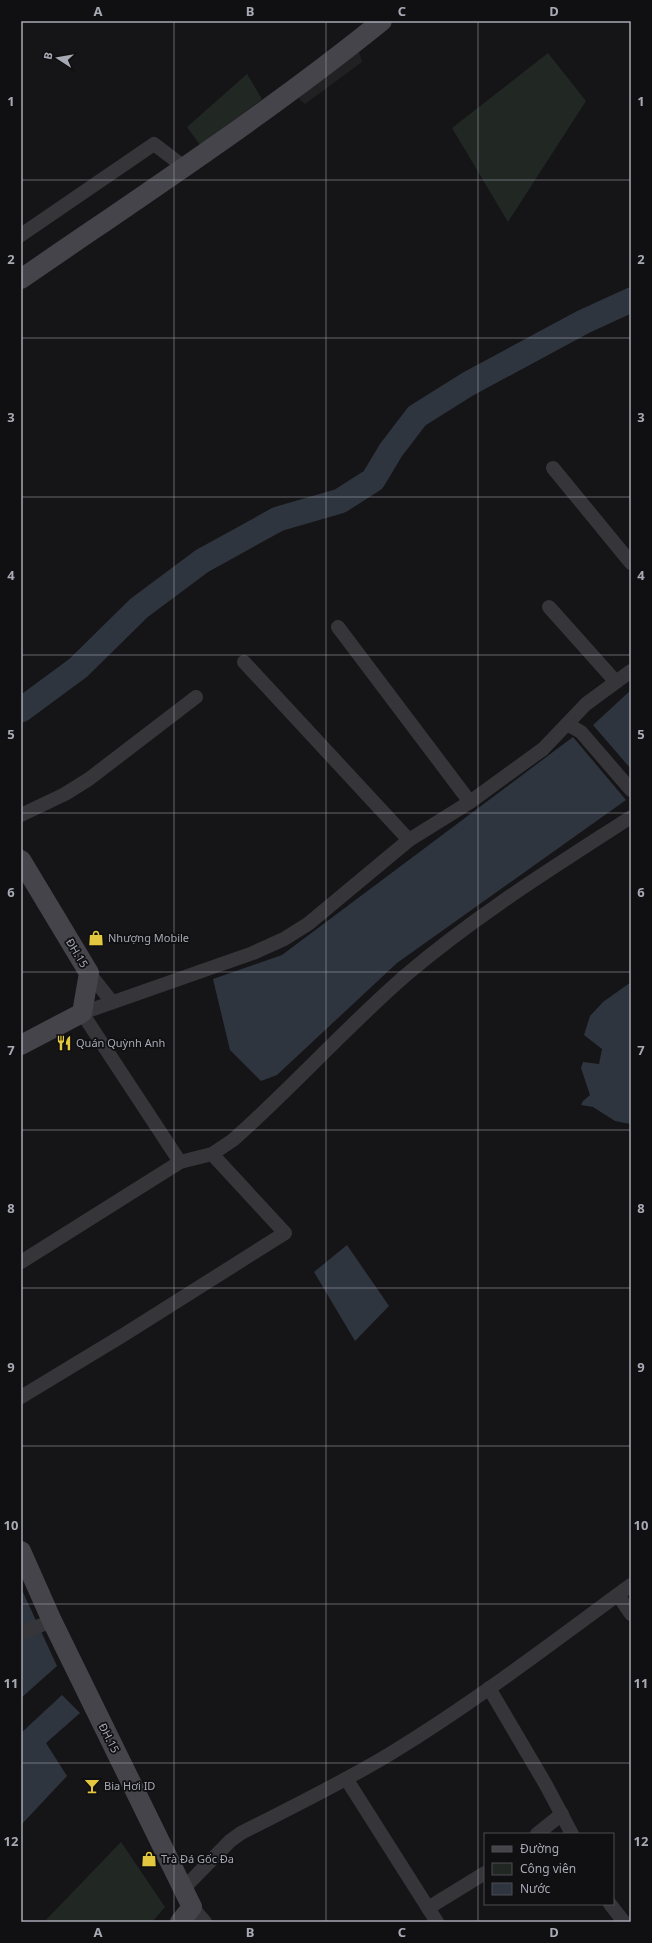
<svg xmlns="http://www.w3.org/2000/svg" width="652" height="1943" font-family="'Noto Sans',sans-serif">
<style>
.built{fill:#212023}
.green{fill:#212823}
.water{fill:#2f353e}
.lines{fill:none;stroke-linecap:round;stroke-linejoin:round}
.river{stroke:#2f353e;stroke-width:25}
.street{stroke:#36363a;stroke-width:14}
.secondary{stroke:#44444a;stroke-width:20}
.grid{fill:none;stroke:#a7a9b5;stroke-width:1;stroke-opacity:0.55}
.labels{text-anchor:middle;stroke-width:3.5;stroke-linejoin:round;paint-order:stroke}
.poi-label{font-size:11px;fill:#a7a9b5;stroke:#100f11;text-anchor:start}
.street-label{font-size:11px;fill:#a7a9b5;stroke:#100f11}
.neatline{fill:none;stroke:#a7a9b5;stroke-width:1.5}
.grid-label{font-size:13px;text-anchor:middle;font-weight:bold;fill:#a7a9b5}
</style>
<rect width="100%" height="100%" fill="#151416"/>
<path class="built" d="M358,48L362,62L305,104L295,95Z"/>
<g class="green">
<path d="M548,53L586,101L508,222L452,128Z"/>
<path d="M247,74L262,99L200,145L187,127Z"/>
<path d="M121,1842L165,1907L152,1922H44Z"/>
</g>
<g class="water">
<path d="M631,690V769L593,725Z"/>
<path d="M573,737L626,800L397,963L277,1075L261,1081L230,1050L213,979L282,955Z"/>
<path d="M631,982V1124H630L615,1121L593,1107L581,1105L583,1101L590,1095L581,1068L583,1062L599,1064L602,1049L584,1035L590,1016L603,1002Z"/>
<path d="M347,1245L389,1306L355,1341L314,1272Z"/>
<path d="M21,1588L57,1666L21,1698Z"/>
<path d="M62,1695L80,1713L46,1743L67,1776L21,1825V1733Z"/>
</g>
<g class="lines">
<path class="river" d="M21,710L78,668L139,608L202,561L278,519L340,501L373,480L391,450L417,416L468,384L583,322L631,300"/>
<g class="street">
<path d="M21,235L154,144L184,167"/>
<path d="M553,468L631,563"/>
<path d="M549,607L616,682"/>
<path d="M338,627L470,802"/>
<path d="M244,662L409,840"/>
<path d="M567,724L581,732L631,790"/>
<path d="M21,815L65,794L89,779L196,697"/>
<path d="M89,973L112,1002"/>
<path d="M180,1162L82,1013L253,953L284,939L308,924L409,840L470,802L543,749L586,704L631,671"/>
<path d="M21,1262L180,1162L212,1154L233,1140C293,1087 346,1027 406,975C476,915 554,867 631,817"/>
<path d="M21,1397L125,1334L285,1233L212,1154"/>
<path d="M618,1595L631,1614"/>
<path d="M21,1633L52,1621"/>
<path d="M489,1688L546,1785L572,1834"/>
<path d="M347,1780L437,1922"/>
<path d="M537,1834L562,1814"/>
<path d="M184,1888L230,1841L241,1833C292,1807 344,1782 393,1752C475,1702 553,1642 631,1585"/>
<path d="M610,1904L624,1922"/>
<path d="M192,1907L205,1922"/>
<path d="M428,1908L485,1873"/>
</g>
<g class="secondary">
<path d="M21,279C143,195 267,114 382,21"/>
<path d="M21,860L89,973L82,1013L21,1045"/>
<path d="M21,1551L52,1621L192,1907L180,1922"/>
</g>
</g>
<path class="grid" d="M174,21V1922M326,21V1922M478,21V1922M21,180H631M21,338H631M21,497H631M21,655H631M21,813H631M21,972H631M21,1130H631M21,1288H631M21,1446H631M21,1604H631M21,1763H631"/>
<defs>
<symbol id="shop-bare" viewBox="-9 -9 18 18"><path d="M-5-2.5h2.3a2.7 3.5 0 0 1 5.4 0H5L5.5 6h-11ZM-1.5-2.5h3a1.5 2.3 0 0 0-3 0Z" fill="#e3c73f" stroke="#100f11" stroke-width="2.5" paint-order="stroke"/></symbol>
<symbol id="restaurant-bare" viewBox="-9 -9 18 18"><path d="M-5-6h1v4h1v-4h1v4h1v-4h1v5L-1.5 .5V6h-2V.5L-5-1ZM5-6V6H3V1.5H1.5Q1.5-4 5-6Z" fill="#e3c73f" stroke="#100f11" stroke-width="2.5" paint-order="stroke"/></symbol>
<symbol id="bar-bare" viewBox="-9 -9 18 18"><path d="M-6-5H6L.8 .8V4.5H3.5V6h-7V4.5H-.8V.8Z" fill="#e3c73f" stroke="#100f11" stroke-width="2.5" paint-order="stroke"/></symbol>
</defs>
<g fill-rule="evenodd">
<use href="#shop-bare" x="85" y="927" width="22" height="22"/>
<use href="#restaurant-bare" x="53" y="1032" width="22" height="22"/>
<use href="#bar-bare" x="81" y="1775" width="22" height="22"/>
<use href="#shop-bare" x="138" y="1848" width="22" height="22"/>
</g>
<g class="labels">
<g class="poi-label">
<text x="108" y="942">Nhượng Mobile</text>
<text x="76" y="1047">Quán Quỳnh Anh</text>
<text x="104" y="1790">Bia Hơi ID</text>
<text x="161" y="1863">Trà Đá Gốc Đa</text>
</g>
<g class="street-label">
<text transform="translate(77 953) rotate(59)" y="4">ĐH.15</text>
<text transform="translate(109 1738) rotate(63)" y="4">ĐH.15</text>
</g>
</g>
<rect width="652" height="1943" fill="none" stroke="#100f11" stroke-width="44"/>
<rect x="484" y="1833" width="130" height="72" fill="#100f11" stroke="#4c4d53"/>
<rect x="492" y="1846" width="20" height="6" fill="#44444a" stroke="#4c4d53"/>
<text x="520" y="1853" font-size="12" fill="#a7a9b5">Đường</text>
<rect x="492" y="1863" width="20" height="12" fill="#212823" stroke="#4c4d53"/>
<text x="520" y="1873" font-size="12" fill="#a7a9b5">Công viên</text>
<rect x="492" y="1883" width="20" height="12" fill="#2f353e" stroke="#4c4d53"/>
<text x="520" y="1893" font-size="12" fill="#a7a9b5">Nước</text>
<g transform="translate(58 58) rotate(282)" stroke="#100f11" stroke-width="3" paint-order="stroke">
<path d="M0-3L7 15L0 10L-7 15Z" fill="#a7a9b5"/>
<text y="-6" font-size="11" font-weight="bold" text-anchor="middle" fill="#a7a9b5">B</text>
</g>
<rect x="22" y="22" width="608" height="1899" class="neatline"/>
<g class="grid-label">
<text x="98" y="16">A</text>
<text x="250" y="16">B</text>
<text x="402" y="16">C</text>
<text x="554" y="16">D</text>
<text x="11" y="106">1</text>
<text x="641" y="106">1</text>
<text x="11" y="264">2</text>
<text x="641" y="264">2</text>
<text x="11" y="422">3</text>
<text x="641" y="422">3</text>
<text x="11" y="580">4</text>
<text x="641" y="580">4</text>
<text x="11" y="739">5</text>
<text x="641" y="739">5</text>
<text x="11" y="897">6</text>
<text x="641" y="897">6</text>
<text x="11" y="1055">7</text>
<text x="641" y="1055">7</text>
<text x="11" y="1213">8</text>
<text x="641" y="1213">8</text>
<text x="11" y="1372">9</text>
<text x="641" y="1372">9</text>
<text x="11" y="1530">10</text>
<text x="641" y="1530">10</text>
<text x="11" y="1688">11</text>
<text x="641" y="1688">11</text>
<text x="11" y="1846">12</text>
<text x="641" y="1846">12</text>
<text x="98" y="1937">A</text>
<text x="250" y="1937">B</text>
<text x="402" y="1937">C</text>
<text x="554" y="1937">D</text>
</g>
</svg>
